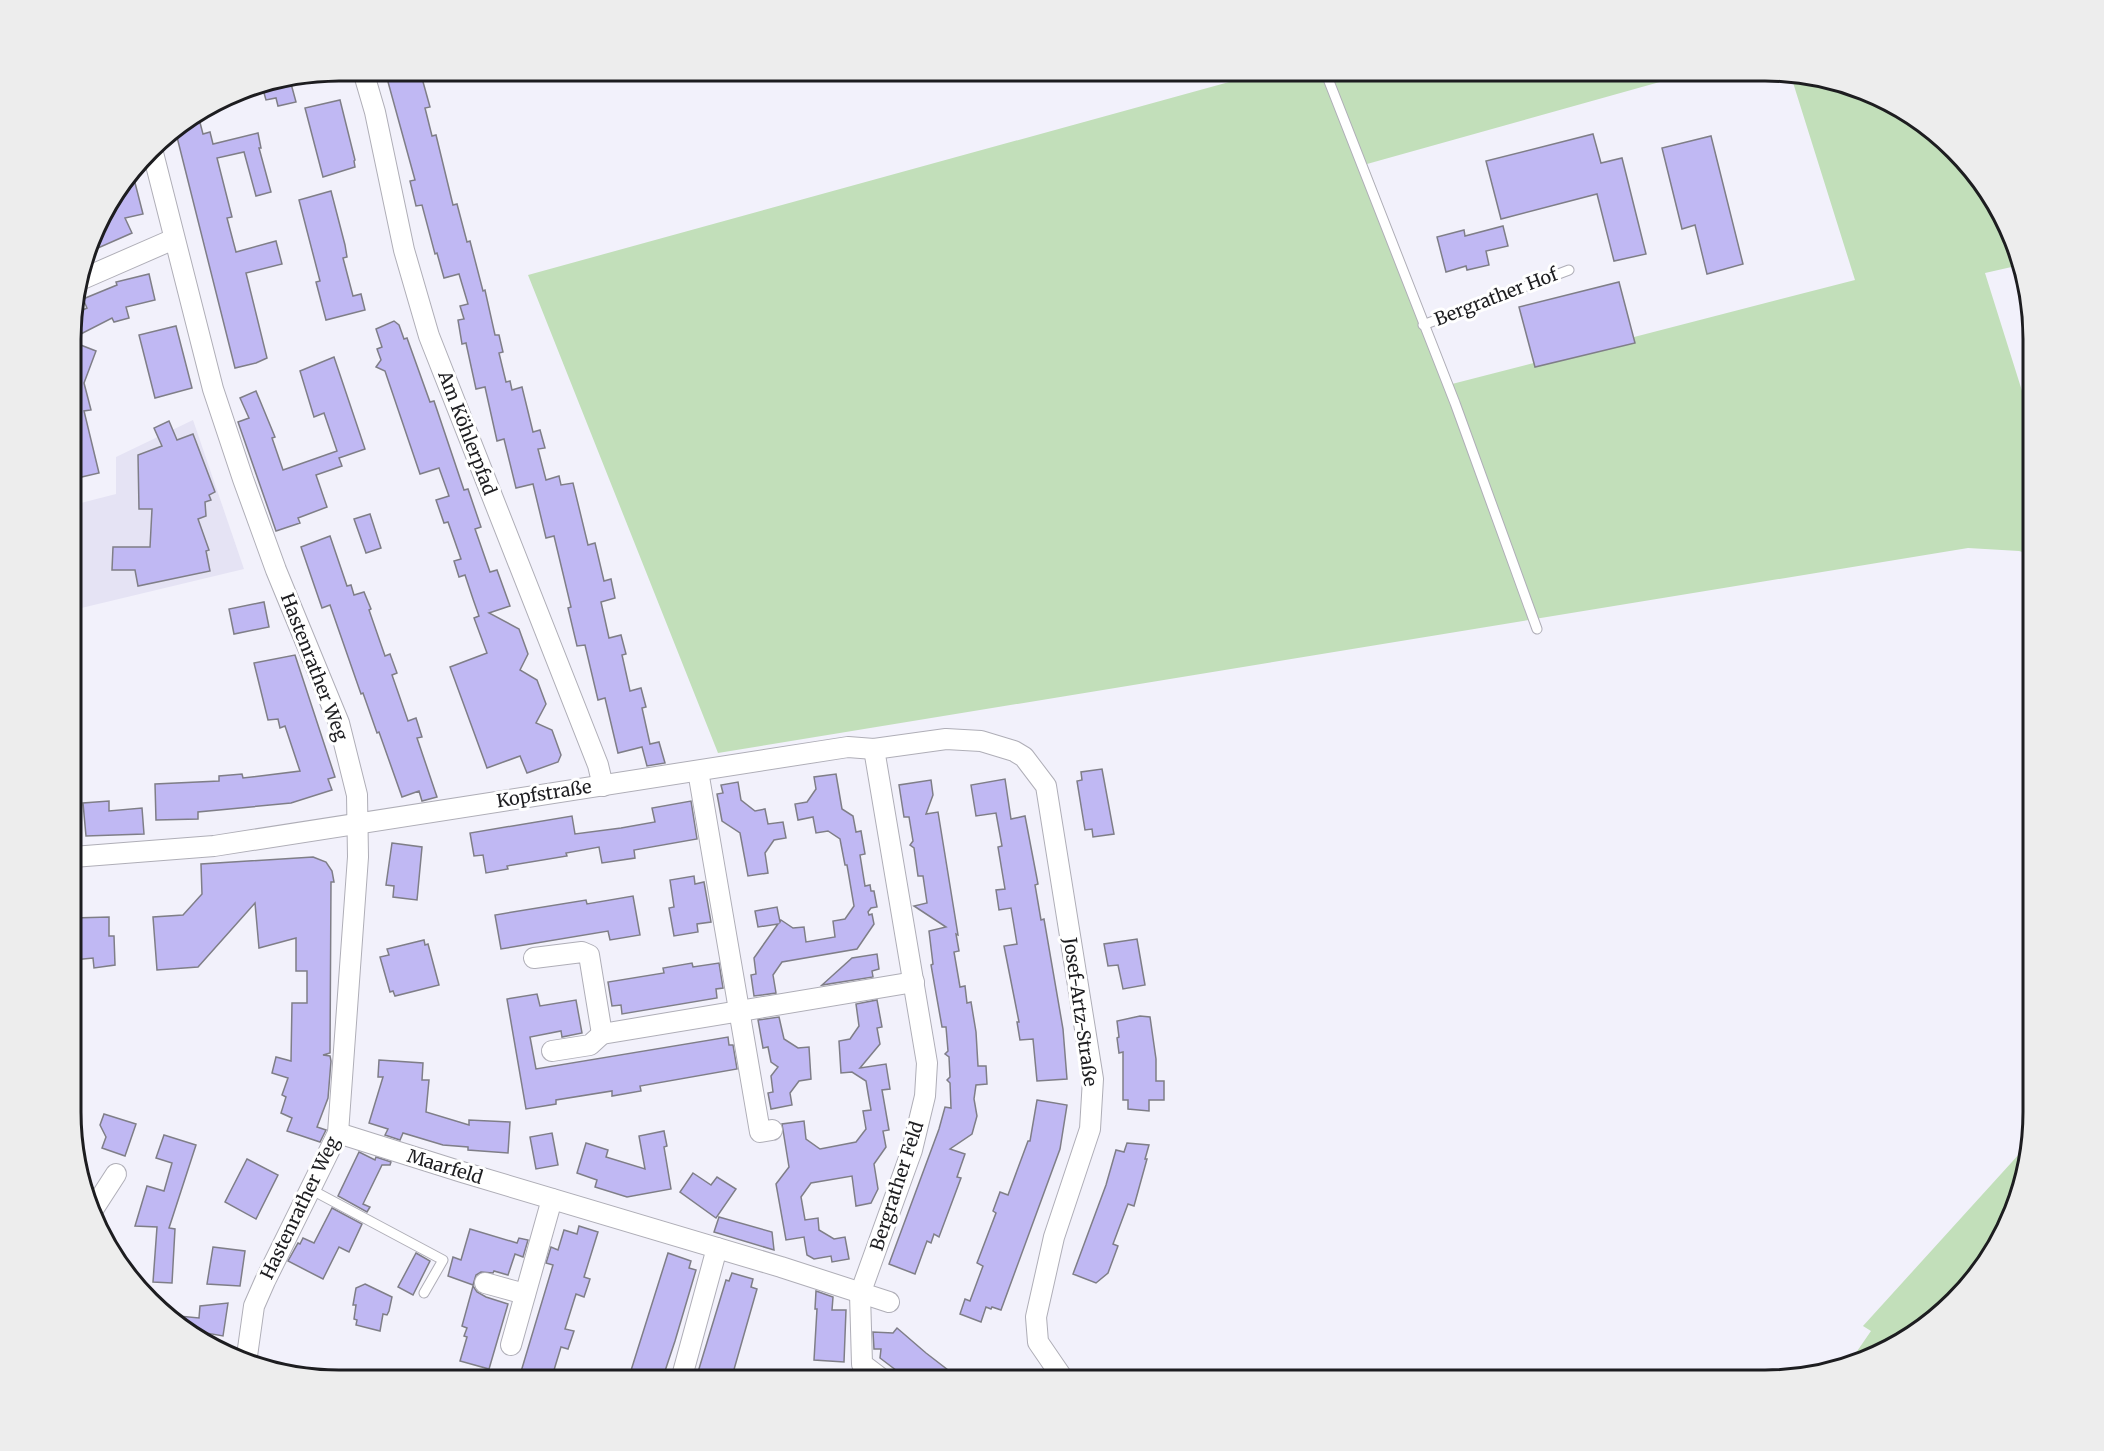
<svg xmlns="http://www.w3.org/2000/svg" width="2104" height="1451" font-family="Merriweather,serif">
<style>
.built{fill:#e5e3f4}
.green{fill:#c2dfba}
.building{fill:#c0b8f3;stroke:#7f7e87;stroke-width:1.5}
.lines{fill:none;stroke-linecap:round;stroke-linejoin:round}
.lane-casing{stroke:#afaeb7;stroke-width:11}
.street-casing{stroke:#afaeb7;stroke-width:22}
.lane{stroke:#fff;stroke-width:9}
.street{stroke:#fff;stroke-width:20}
.labels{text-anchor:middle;stroke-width:6;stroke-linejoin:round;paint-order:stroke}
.street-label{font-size:18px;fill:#1d1d20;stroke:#fff}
.rim{fill:none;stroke:#1d1d20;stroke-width:3}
</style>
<rect width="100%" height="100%" fill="#f2f1fb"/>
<path class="built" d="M193,420L244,569L73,610V505L116,494V457Z"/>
<g class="green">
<path d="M1269,71H1699L1367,164L1452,384L1855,280L1790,73L1852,85L1928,126L1998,205L2016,266L1985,273L2033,426V555L2019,551L1968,548L718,753L528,275Z"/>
<path d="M2031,1141L2019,1199L1978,1275L1884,1353L1851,1360L1871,1331L1863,1326Z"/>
</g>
<g class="building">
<path d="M385,71H420L430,107L425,108L432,136L436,135L453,205L457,204L467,242L470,241L483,291L485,290L495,335H499L503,352L499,353L506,382L510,381L512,390L522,387L533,432L540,430L545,448L538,449L546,480L559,476L561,485L573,483L588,545L595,543L604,581L611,579L615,598L601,602L609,638L621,635L626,654L622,655L630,691L641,688L646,707L642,708L650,744L659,742L665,763L647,766L642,747L618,753L605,698L598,700L585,645L577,646L568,608L571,607L554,536L546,538L533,484L516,488L504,439L497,441L485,387L476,389L466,343L462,344L458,320L464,319L460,306L468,304L459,274L444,278L437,253L435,254L422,205L416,206L410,181L415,180Z"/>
<path d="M290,80L296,102L278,106L276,98L266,100L262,86Z"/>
<path d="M340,100L355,160L354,161L355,167L323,177L305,108Z"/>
<path d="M198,115L203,134L210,132L213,144L258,133L261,148H259L271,192L256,196L244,152L217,158L232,217L227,218L236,252L276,241L282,264L246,273L267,358L256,363L235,368L175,129Z"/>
<path d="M1593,134L1601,163L1622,158L1646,254L1614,261L1597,194L1501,219L1486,161Z"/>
<path d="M1711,136L1743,264L1707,274L1695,225L1682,229L1662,148Z"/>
<path d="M133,175L143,214L125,218L132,233L89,252L98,220Z"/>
<path d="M331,191L345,245L347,257L343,258L353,296L361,294L365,310L326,320L316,282L320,281L299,200Z"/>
<path d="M1503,226L1508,246L1486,251L1489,265L1467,270L1466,266L1446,272L1437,237L1464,230L1465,236Z"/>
<path d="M149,274L155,300L126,307L129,318L114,322L112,318L73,338V326L78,312L87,308L83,299L117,285L116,282Z"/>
<path d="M1619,282L1635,343L1535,367L1519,307Z"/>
<path d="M394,321L399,325L404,339L407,338L430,402L434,401L464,490L468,489L481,527L475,529L490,572L497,570L510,606L489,613L519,629L528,654L520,670L537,680L546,704L536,723L552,730L561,755L558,762L527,773L520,756L487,768L450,667L487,653L474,618L479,616L473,599L465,575L459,577L454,561L461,559L448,522L444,523L436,500L449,496L439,468L420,474L385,371L376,367L381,360L377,349L382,347L376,329Z"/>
<path d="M176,326L192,388L155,398L139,335Z"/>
<path d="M73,342L96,351L84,383L91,410L84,411L99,473L73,479Z"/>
<path d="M334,357L365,449L339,458L342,466L316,475L327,507L298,518L300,523L276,531L238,422L249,418L240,398L256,391L275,437L272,438L283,470L337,451L324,413L314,417L300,371Z"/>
<path d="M169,421L177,440L193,434L215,492L209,495L211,500L205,502L206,516L198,519L209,550L206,551L210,571L138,586L135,570H112L113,547H150L152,509H139L138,455L162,446L154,428Z"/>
<path d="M370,514L381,548L366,553L354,519Z"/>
<path d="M330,536L347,586L351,585L354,595L364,592L371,609L369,610L385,656L390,654L397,673L392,675L408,721L416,718L422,737L417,738L437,797L422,801L419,791L402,797L379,732L377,733L363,693L361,694L330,605L322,608L301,547Z"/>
<path d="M264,602L269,627L234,634L229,609Z"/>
<path d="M295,655L335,777L328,779L332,790L291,803L198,812V819L156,820L155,784L219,781V776L242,774L243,778L300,771L285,726L280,728L278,719L268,720L254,663Z"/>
<path d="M1102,769L1114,834L1093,837L1092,829L1085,830L1077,781L1082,780L1081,772Z"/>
<path d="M836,774L842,809L853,816L856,832L861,831L865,854L860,855L865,886L870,885L871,891H874L877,907L871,908L868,912L869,915L872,914L874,924L857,949L782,962L773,975L776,993L754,996L751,975L756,974L754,958L778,924L758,927L755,911L777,907L780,922L781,920L793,928L804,927L806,942L835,937L833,921L845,919L854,906L847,865H845L840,839L828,831L816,833L813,817L798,820L795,804L807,802L816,789L814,777Z"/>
<path d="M1005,779L1011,819L1025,816L1038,884L1035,885L1041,920L1044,919L1063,1029L1067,1079L1037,1081L1033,1039L1020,1040L1017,1022H1019L1004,946L1017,944L1011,908L999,910L996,890L1005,889L998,847L1002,846L996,813L976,816L971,785Z"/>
<path d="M931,780L933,795L926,814L938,812L958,935L956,934L959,951L954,952L960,987L965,986L967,1003L971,1002L976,1032L978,1066H986L987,1084L976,1085L974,1099L977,1116L972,1134L950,1149L965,1154L957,1177L961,1178L939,1237L934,1234L931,1243L927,1241L915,1274L889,1264L939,1129L945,1107L951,1108L950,1083L947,1080L950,1077L949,1057L945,1054L948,1051L946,1027H942L931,965L933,964L929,931L946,927L914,906L927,903L923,876H918L914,848L910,845L913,841L909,817H904L899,785Z"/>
<path d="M738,782L741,800L755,811L765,809L768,824L783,822L786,838L774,840L765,853L768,873L748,876L740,833L722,821L717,794L723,793L721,785Z"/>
<path d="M109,801V811L142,808L144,834L86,836L83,803Z"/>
<path d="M691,801L697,839L634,850L635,858L602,863L599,847L566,853L567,856L507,866L508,869L486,873L483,855L474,856L470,833L572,816L575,834L621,828L655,822L652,808Z"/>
<path d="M392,843L422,847L417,900L393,897L394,886L386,885Z"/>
<path d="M313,857L326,862L332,871L334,882H331L330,1053L323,1055L330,1056L331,1061L328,1098L317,1127L326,1130L320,1142L287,1131L292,1118L281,1113L286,1097L282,1095L288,1078L272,1073L276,1057L291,1061L292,1003H307V971H296V938L259,948L255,903L198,967L157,970L153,917L183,915L202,894L201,864Z"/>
<path d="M694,876L695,884L704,882L711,922L697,924L698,932L674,936L669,908L674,907L670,880Z"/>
<path d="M633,896L640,935L610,940L608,931L501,949L495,915L586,900L587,904Z"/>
<path d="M109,917V936H114L115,965L94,968L93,958L73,960V918Z"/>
<path d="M1137,939L1145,985L1123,989L1118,965L1108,966L1104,944Z"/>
<path d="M424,940L425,945L428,944L439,985L395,996L393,991L390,992L380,957L389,955L387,949Z"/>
<path d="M877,954L879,969L872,971L873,977L822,985L852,958Z"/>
<path d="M692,963L693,967L719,963L723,988L716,989L717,998L622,1014L621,1005L612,1006L608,982L664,973L663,968Z"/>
<path d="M537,994L540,1006L576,1000L582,1033L562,1037L561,1031L530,1037L536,1069L728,1037L729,1045H733L737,1069L640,1086L641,1091L612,1096V1091L556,1100V1104L526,1109L507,999Z"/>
<path d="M877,1000L882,1027L877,1028L880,1044L860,1068L886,1064L890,1089L882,1090L889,1130L883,1131L886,1147L874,1164L878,1189L871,1203L856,1206L852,1176L811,1183L801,1197L805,1220L818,1218L819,1230L834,1239L845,1237L849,1259L832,1262L831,1256L814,1259L807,1255L804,1237L786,1240L776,1184L789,1167L782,1124L804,1121L806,1139L820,1149L856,1142L866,1129L863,1111L871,1110L868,1093L866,1081L852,1072L841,1073L839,1041L850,1039L859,1026L856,1004Z"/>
<path d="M1140,1016L1150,1017L1156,1059V1081H1164V1100H1149V1111L1128,1109V1100H1123V1052L1119,1053L1117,1038L1119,1037L1117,1021Z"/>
<path d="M779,1017L784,1039L798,1048L809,1047L811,1079L799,1081L790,1093L792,1105L771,1109L768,1093L773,1092L771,1076L778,1067L771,1062L768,1047L763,1048L758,1020Z"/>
<path d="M379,1060L423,1063L422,1080H429L426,1112L469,1125V1120L510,1122L508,1153L468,1150V1147L443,1145L403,1133L400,1140L385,1135L388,1129L369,1123L383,1077H378Z"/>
<path d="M1037,1100L1067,1105L1060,1149L1001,1310L992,1307L991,1309L986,1307L981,1322L960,1314L965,1299L970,1301L983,1266L977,1263L996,1213L993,1211L1000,1192L1008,1195L1028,1141H1030Z"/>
<path d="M104,1114L136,1124L125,1156L102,1148L106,1137L100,1125Z"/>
<path d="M664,1131L667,1146L664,1147L671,1189L627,1197L595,1187L597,1180L577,1173L586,1143L608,1150L606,1157L645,1169L639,1136Z"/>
<path d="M552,1133L558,1165L536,1169L530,1137Z"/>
<path d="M164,1135L196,1145L169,1228L175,1229L172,1283L153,1282L157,1227L135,1226L147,1186L164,1191L172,1163L156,1158Z"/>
<path d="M1127,1143L1149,1145L1145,1159H1147L1134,1206L1128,1204L1113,1244L1118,1246L1108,1273L1096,1283L1073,1274L1106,1185L1116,1150L1124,1152Z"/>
<path d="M359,1152L375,1160L376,1157L391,1162L390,1165H382L363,1204L370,1207L367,1212L338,1196Z"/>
<path d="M247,1159L278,1175L256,1219L225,1202Z"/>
<path d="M693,1173L711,1185L717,1177L736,1189L716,1218L680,1192Z"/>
<path d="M332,1208L362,1224L349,1252L339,1247L323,1279L288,1261L298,1243L300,1244L303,1238L314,1243Z"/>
<path d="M719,1217L772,1232L774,1250L714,1232Z"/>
<path d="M579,1226L598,1232L584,1277L590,1279L584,1297L576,1294L565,1329L574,1331L568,1349L561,1347L551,1380H537L520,1375L553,1265L546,1263L551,1247L558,1250L564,1230L577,1234Z"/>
<path d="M470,1229L517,1243L519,1238L528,1240L523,1257L515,1254L508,1275L494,1271L493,1273L481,1272L476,1275L473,1285L448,1276L453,1257L461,1260Z"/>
<path d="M213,1247L245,1251L240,1286L207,1284Z"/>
<path d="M416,1253L430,1261L413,1295L398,1287Z"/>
<path d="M668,1253L691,1261L689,1268L696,1270L675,1341L662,1380H628Z"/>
<path d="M732,1273L753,1279L751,1287L757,1289L731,1380H707L709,1375L698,1372L726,1280L729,1281Z"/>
<path d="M365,1284L392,1297L389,1311L387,1315L383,1314L380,1331L356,1325L357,1320L354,1319L356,1305H353L356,1288Z"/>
<path d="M473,1286L477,1292L486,1297L508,1304L489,1369L460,1361L467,1337L464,1336L467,1328L462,1326Z"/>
<path d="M816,1291L833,1297L832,1310H846L844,1362L814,1360L817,1309H815Z"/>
<path d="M228,1303L223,1336L195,1331L194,1335L176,1325L167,1315L199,1318L200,1306Z"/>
<path d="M897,1328L926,1353L961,1380H909L880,1358L881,1349H874L873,1332L893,1333Z"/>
</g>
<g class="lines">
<defs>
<g id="lane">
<path d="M1325,71L1455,403L1537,629"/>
<path d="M1423,325L1569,270"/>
<path d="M310,1189L443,1260L424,1293"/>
</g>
<g id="street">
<path d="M363,71L375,112L404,250L429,336L598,765L603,786"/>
<path d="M152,149L213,389L243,479L276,570L339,723L357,795L358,857L338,1133L265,1281L254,1306L246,1363"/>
<path d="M80,280L174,239"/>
<path d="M874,749L927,1063L925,1096L912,1150L860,1294L862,1364L883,1380"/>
<path d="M698,771L760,1132L772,1130"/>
<path d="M73,857L214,846L848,747L874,749L946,739L981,741L1014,751L1024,757L1046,786L1093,1079L1090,1129L1054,1237L1036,1317L1038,1342L1064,1380"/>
<path d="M534,958L582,952L589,955L602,1034L914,982"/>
<path d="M552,1051L590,1045L602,1034"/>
<path d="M338,1133L462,1172L781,1267L889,1302"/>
<path d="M94,1208L116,1174"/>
<path d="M485,1283L525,1294"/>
<path d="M511,1345L552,1199"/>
<path d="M681,1380L717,1248"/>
</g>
</defs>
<use href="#lane" class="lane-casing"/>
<use href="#street" class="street-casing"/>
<use href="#lane" class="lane"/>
<use href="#street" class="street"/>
</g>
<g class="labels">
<g class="street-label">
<text transform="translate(1496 297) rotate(-21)" y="6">Bergrather Hof</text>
<text transform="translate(467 433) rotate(69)" y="6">Am Köhlerpfad</text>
<text transform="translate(314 667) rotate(69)" y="6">Hastenrather Weg</text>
<text transform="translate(544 794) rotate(-9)" y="6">Kopfstraße</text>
<text transform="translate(1080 1012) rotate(82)" y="6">Josef-Artz-Straße</text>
<text transform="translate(445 1167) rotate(17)" y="6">Maarfeld</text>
<text transform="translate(897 1186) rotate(-72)" y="6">Bergrather Feld</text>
<text transform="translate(300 1208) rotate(-64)" y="6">Hastenrather Weg</text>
</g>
</g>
<path d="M0 0H2104V1451H0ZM339 81H1765A258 258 0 0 1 2023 339V1112A258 258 0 0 1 1765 1370H339A258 258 0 0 1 81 1112V339A258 258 0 0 1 339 81Z" fill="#ededed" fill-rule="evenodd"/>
<path class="rim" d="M339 81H1765A258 258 0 0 1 2023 339V1112A258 258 0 0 1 1765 1370H339A258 258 0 0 1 81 1112V339A258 258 0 0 1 339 81Z"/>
</svg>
